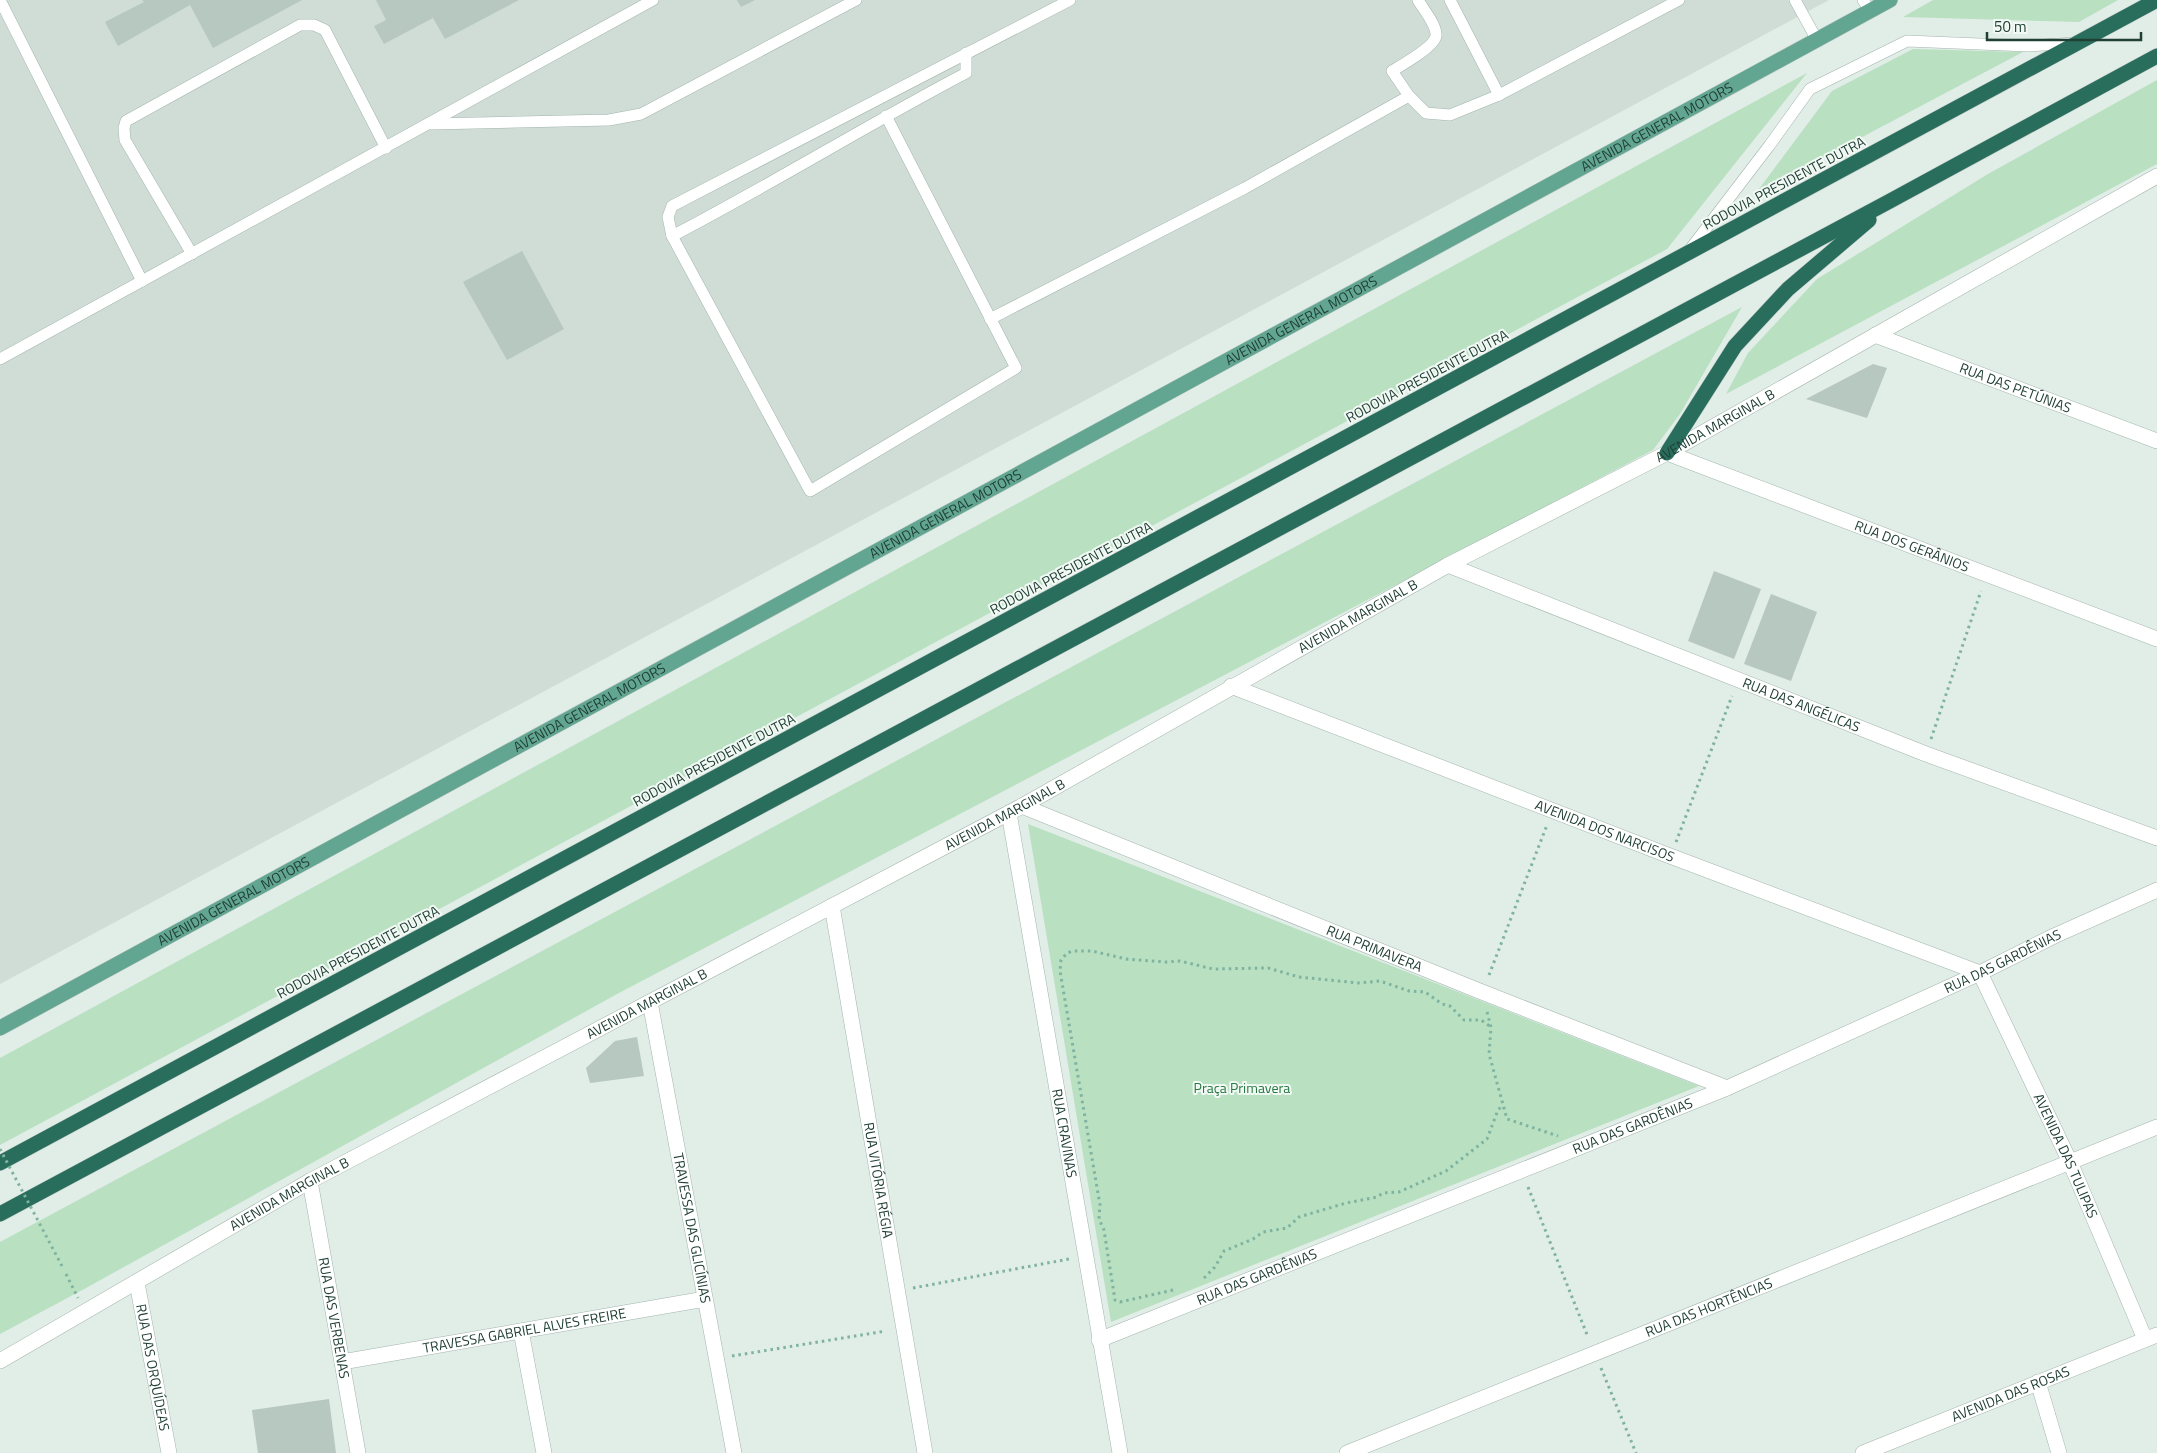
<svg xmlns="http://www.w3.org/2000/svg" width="2157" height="1453" font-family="'Titillium Web',sans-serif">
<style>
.built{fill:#cfddd6}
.green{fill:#b8e0c1}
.building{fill:#b6c8c0}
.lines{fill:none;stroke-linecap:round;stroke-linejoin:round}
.service-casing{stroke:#a3b5ae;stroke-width:12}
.minor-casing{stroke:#a3b5ae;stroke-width:16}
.tertiary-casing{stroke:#a3b5ae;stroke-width:16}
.primary-casing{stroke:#c1c9c6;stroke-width:16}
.motorway-casing{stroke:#c1c9c6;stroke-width:16}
.path{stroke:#7fb3a0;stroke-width:3;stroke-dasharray:2.5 4;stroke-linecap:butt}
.service{stroke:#fff;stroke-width:11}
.minor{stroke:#fff;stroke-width:15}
.tertiary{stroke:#fff;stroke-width:15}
.primary{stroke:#62a692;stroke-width:15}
.motorway{stroke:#296e5d;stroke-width:15}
.path-bridge{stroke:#7fb3a0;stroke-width:3;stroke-dasharray:2.5 4;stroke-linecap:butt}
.labels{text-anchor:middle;stroke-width:4;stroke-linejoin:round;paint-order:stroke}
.street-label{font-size:14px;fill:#203f35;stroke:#f2f9f5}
.park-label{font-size:14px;fill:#277943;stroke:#f2f9f5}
</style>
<rect width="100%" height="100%" fill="#e1ede7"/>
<path class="built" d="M0,0H1829L0,984Z"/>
<g class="green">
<path d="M1933,0H2118L2079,22L1903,17Z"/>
<path d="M1913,49L2023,52L1756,193L1832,91Z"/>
<path d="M1807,73L1667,249L0,1145V1058Z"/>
<path d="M2157,80V164L1726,394L1748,353L1817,279L1988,174Z"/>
<path d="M1742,307L1680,414L1653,450L617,994L86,1288L0,1334V1242Z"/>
<path d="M1028,824L1699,1086L1111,1322Z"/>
</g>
<g class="building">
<path d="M142,0H302L213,48L190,5L118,46L105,22L144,2Z"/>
<path d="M376,0H519L445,39L433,18L384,44L374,26L386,20Z"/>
<path d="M737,0H755L741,7Z"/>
<path d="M522,251L564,329L507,360L463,282Z"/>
<path d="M1873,364L1887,368L1867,418L1806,399Z"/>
<path d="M1714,571L1761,589L1734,659L1688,641Z"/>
<path d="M1771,594L1817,612L1791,681L1744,664Z"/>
<path d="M637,1037L644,1076L590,1083L586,1068L615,1041Z"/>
<path d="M329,1399L336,1453H258L252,1410Z"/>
</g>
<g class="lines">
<defs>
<g id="service">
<path d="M0,0L142,281"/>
<path d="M1418,0C1423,9 1437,25 1436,36C1434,47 1402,65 1392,71L1409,96L1426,113L1450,115L1499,95L1679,0"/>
<path d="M1450,0L1499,95"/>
<path d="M1795,0L1817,40"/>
<path d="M1863,0L1870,11"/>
<path d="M886,116L1016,368L810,491L672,236L668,217L672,206L1070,0"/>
<path d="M432,124L609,120L641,114L856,0"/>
<path d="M672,236C772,184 867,125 966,73V53"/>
<path d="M1688,252L1769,146L1810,89L1907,41L2028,46L2074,43"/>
<path d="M192,254L125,140L124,128L126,121L300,25H314L325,30L386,148"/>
<path d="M990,319L1245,188L1409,96"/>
<path d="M0,359L653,0"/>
</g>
<g id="minor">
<path id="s1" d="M1875,335L2157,441"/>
<path id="s2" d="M1667,453L2157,639"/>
<path id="s3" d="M1448,565L1926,754L2157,838"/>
<path id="s4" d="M1231,686L1670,856L1980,973L2070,1162L2145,1339"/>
<path id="s5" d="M1022,806L1482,992L1727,1088"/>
<path id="s6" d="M1009,813L1120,1453"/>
<path id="s7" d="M832,906L925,1453"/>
<path id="s8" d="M650,1002L734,1453"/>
<path id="s9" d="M310,1181L358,1453"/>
<path id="s10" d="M137,1283L169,1453"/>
<path d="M521,1331L544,1453"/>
<path id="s11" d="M1099,1340L1727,1088L1980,973L2054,936L2157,890"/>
<path id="s12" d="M342,1362L705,1299"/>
<path d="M2038,1382L2059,1453"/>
<path id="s13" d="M1347,1453L2157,1127"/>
</g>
<g id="tertiary">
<path id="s14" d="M0,1361L310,1181L1022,806L1448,565L1667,453L2157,176"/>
<path id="s15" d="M1863,1453L2157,1335"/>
</g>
<g id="primary">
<path id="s16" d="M0,1028L1890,0"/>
</g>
<g id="motorway">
<path d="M1667,453L1735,346L1788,289L1869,220"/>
<path d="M0,1163L2157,0"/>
<path d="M0,1214L1890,201L2157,56"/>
</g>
</defs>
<use href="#service" class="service-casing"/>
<use href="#minor" class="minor-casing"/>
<use href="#tertiary" class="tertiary-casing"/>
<use href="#primary" class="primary-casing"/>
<use href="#motorway" class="motorway-casing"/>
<g class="path">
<path d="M1931,739L1981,591"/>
<path d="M1676,842L1732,696"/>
<path d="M1489,975L1547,825"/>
<path d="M1487,1012L1491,1027L1489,1054L1507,1119L1558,1136"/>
<path d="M1528,1187L1588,1337"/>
<path d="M66,1274L78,1298"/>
<path d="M1204,1278L1215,1267L1224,1251L1253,1239L1263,1232L1287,1228L1299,1217L1346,1203L1377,1197L1383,1193L1399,1192L1446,1171L1487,1139L1498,1110L1503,1105"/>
<path d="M913,1288L1069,1259"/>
<path d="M1173,1290L1120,1302L1115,1300L1104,1230L1099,1219L1100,1205L1060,971L1061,960L1067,953L1073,951H1092L1126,959L1166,962L1180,961L1213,969L1268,968L1299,977L1358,983L1380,981L1409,991L1425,992L1442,1004L1450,1006L1464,1020H1481L1491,1027"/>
<path d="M732,1356L886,1331"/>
<path d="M1601,1368L1636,1453"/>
</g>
<use href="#service" class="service"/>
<use href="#minor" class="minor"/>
<use href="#tertiary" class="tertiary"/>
<use href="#primary" class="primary"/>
<use href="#motorway" class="motorway"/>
<path class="path-bridge" d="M0,1149L62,1266"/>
</g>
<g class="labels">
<g class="street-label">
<text dy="5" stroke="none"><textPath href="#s16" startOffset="1886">AVENIDA GENERAL MOTORS</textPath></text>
<text transform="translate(1784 183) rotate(-28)" y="5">RODOVIA PRESIDENTE DUTRA</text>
<text dy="5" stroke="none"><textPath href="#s16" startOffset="1481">AVENIDA GENERAL MOTORS</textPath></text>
<text transform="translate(1427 376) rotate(-28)" y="5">RODOVIA PRESIDENTE DUTRA</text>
<text dy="5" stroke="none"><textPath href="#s1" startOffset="150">RUA DAS PETÚNIAS</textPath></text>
<text dy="5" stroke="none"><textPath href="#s14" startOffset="1954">AVENIDA MARGINAL B</textPath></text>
<text dy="5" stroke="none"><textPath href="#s16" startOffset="1076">AVENIDA GENERAL MOTORS</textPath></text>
<text dy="5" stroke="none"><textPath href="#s2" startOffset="262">RUA DOS GERÂNIOS</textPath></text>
<text transform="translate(1071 568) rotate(-28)" y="5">RODOVIA PRESIDENTE DUTRA</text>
<text dy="5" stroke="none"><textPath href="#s14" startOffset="1549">AVENIDA MARGINAL B</textPath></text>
<text dy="5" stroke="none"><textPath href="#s3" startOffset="380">RUA DAS ANGÉLICAS</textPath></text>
<text dy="5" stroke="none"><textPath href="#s16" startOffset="671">AVENIDA GENERAL MOTORS</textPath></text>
<text transform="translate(714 760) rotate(-28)" y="5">RODOVIA PRESIDENTE DUTRA</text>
<text dy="5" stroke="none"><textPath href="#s14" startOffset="1144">AVENIDA MARGINAL B</textPath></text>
<text dy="5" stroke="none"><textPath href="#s4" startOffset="401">AVENIDA DOS NARCISOS</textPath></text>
<text dy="5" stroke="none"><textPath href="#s16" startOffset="266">AVENIDA GENERAL MOTORS</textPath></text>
<text dy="5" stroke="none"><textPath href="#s5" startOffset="380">RUA PRIMAVERA</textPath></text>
<text transform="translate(358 952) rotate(-28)" y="5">RODOVIA PRESIDENTE DUTRA</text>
<text dy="5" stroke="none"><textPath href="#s11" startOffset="980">RUA DAS GARDÊNIAS</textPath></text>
<text dy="5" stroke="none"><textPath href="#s14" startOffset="739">AVENIDA MARGINAL B</textPath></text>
<text dy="5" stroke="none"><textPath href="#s11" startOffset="575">RUA DAS GARDÊNIAS</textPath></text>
<text dy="5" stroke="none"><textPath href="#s6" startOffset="325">RUA CRAVINAS</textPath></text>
<text dy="5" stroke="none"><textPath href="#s4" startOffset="1004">AVENIDA DAS TULIPAS</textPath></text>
<text dy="5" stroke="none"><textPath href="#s7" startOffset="278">RUA VITÓRIA RÉGIA</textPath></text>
<text dy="5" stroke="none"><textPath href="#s14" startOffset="334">AVENIDA MARGINAL B</textPath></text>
<text dy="5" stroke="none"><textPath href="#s8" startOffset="230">TRAVESSA DAS GLICÍNIAS</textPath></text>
<text dy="5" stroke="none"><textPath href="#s11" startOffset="170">RUA DAS GARDÊNIAS</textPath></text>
<text dy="5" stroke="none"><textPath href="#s13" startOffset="390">RUA DAS HORTÊNCIAS</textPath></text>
<text dy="5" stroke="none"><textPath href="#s9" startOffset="139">RUA DAS VERBENAS</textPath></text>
<text dy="5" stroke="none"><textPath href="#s12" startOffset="185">TRAVESSA GABRIEL ALVES FREIRE</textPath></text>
<text dy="5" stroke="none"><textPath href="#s10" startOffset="86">RUA DAS ORQUÍDEAS</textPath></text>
<text dy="5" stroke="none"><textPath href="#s15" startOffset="159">AVENIDA DAS ROSAS</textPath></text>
</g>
<g class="park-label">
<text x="1242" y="1093">Praça Primavera</text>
</g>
</g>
<path d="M1987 32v8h154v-8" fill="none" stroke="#203f35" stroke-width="2.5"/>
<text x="1994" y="32" font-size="15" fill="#203f35" stroke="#f2f9f5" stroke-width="4" paint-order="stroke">50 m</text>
</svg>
